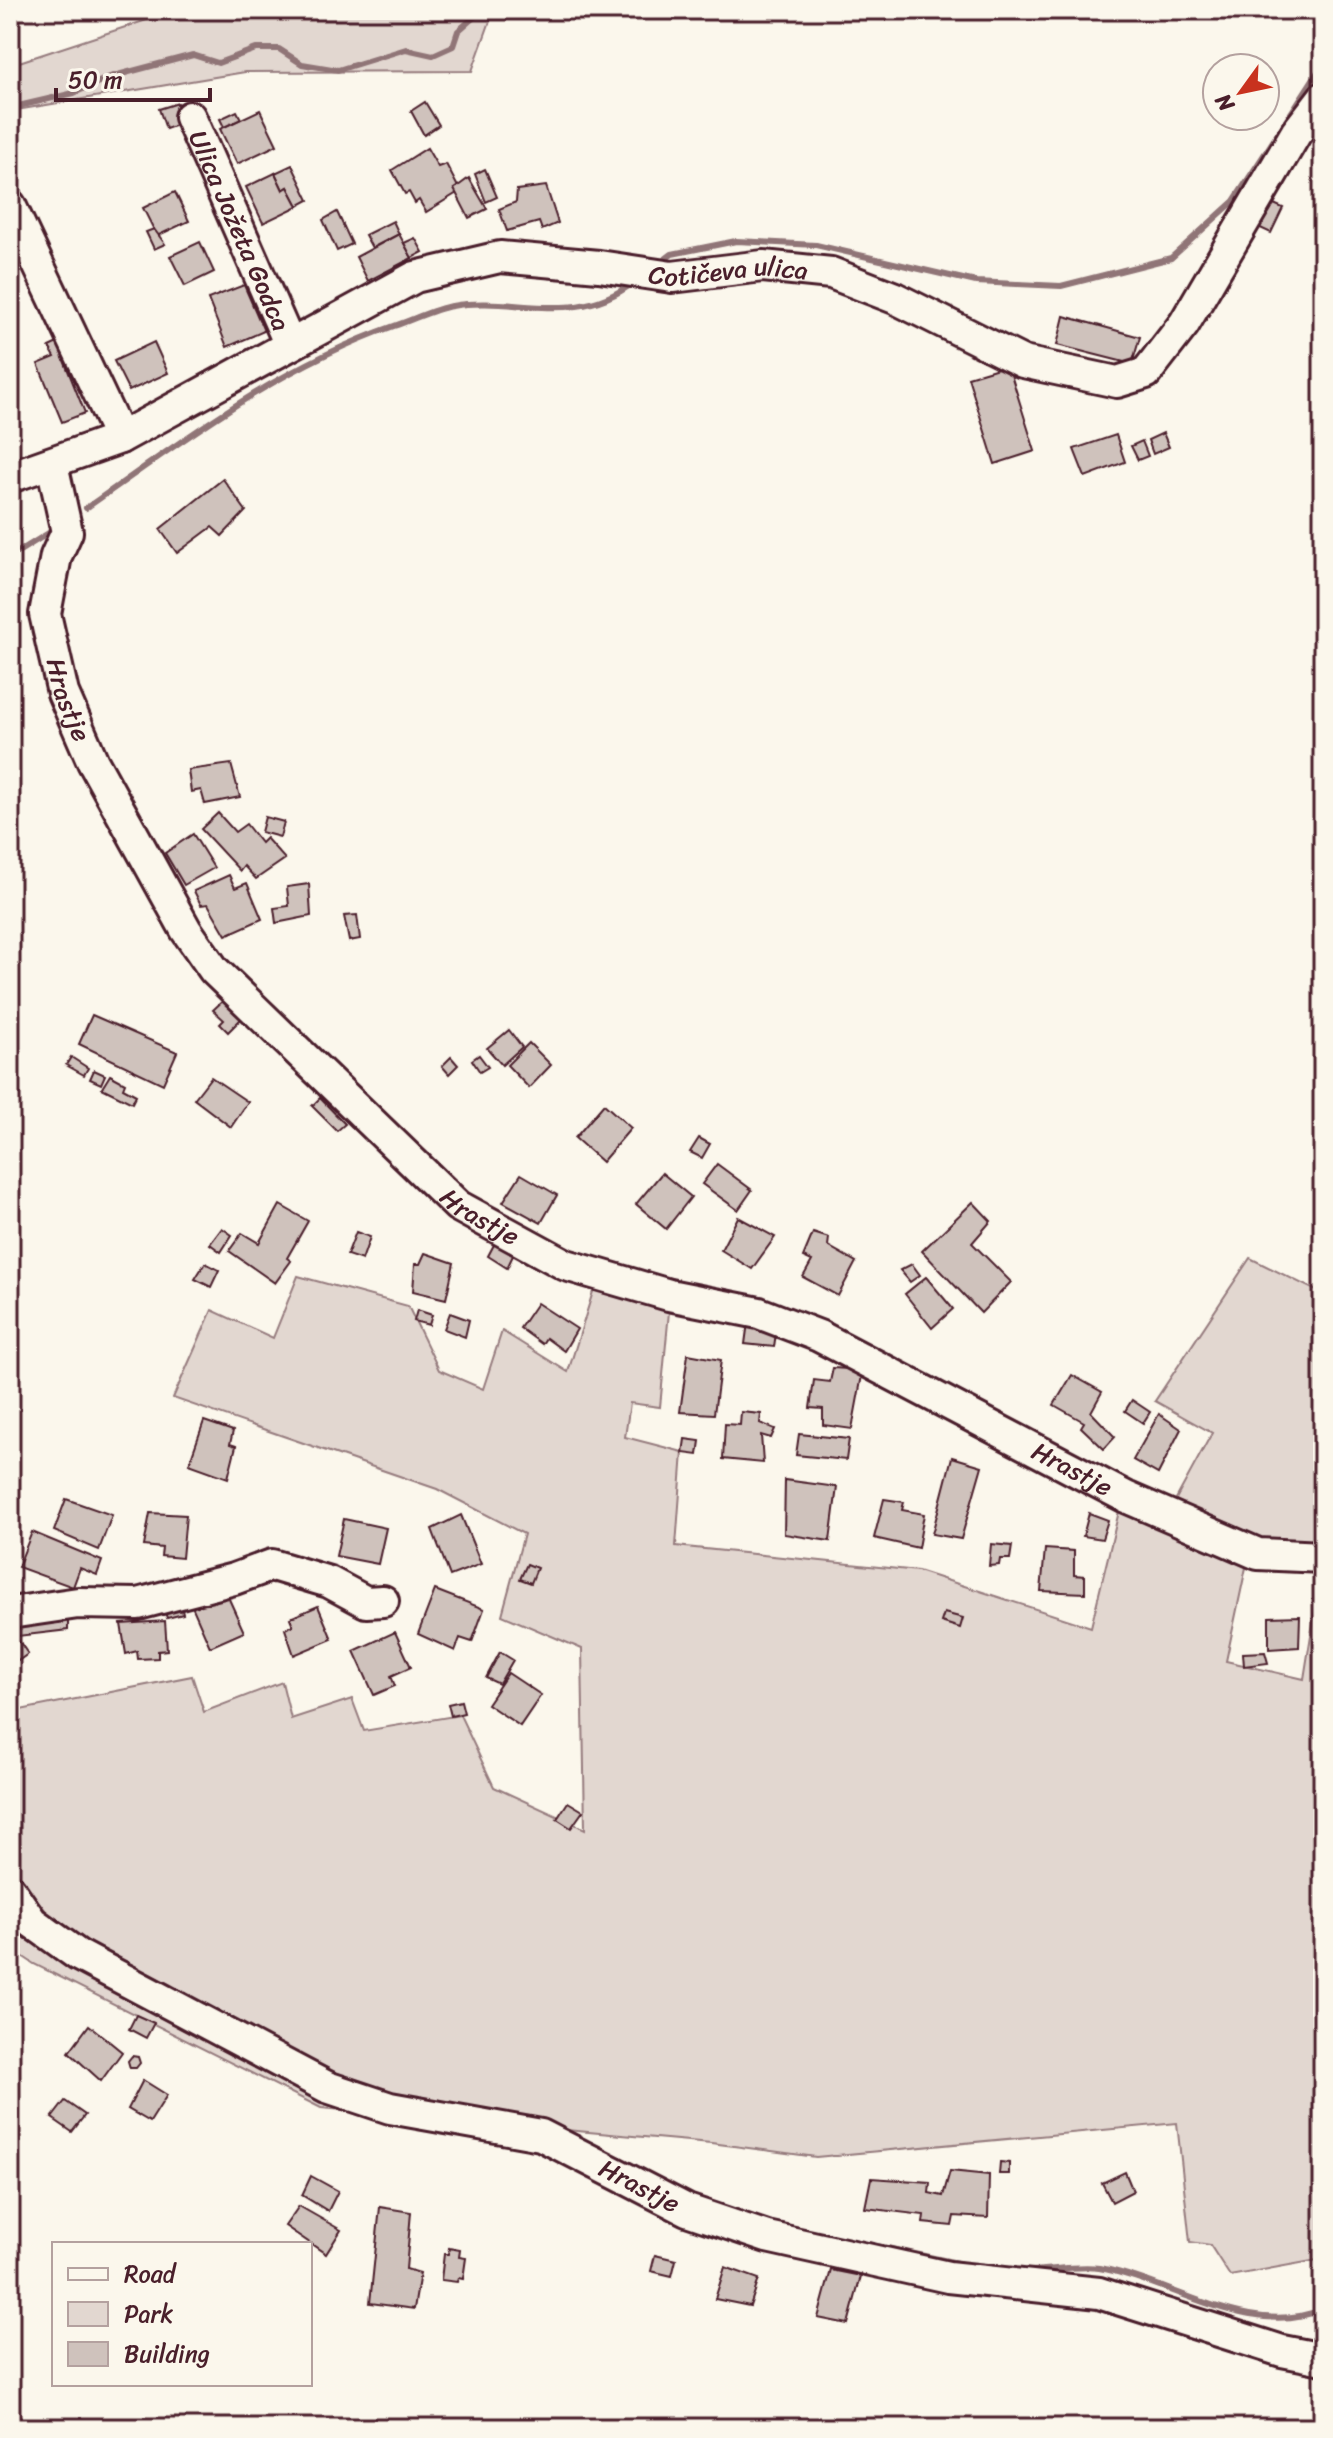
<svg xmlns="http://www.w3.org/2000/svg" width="1333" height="2438" font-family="Sriracha,sans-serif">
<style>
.green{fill:#e2d7d0;stroke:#967b7e;stroke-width:2}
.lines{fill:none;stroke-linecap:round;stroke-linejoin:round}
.stream{stroke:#907477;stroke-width:6}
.building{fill:#cfc2bc;stroke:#4a1f2b;stroke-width:2}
.minor-casing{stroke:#4a1f2b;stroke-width:36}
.minor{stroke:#fbf7ec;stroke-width:30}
.labels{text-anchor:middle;stroke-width:8;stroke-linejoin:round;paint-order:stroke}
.street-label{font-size:26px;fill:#4a1f2b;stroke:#fbf7ec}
</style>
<rect width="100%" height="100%" fill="#fbf7ec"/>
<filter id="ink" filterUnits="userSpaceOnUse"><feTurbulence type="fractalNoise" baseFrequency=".0125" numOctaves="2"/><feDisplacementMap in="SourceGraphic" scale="16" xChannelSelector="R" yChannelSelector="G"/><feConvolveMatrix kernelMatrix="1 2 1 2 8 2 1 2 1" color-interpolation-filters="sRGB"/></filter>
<g filter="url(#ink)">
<g class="green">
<path d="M177,10H494L472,71L245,72L10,111V65Z"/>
<path d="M1250,1258L1323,1294V1550L1261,1548L1170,1510L1212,1433L1155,1401Z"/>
<path d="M298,1276L408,1306L439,1370L483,1389L502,1331L568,1372L596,1282L670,1301L660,1407L630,1403L625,1437L683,1452L676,1546L918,1571L1091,1627L1121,1503L1248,1558L1226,1661L1304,1679L1323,1560V2259L1230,2276L1210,2245L1190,2242L1177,2123L816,2157L711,2143L321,2108L34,1964L10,1948V1712L192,1676L204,1712L282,1682L291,1719L352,1699L364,1731L460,1715L494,1787L585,1829L582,1649L502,1615L524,1534L437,1489L173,1398L212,1310L273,1338Z"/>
</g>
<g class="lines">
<g class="stream">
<path d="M10,108L74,93L110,77L193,55L218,63L256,49H279L302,64L338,70L406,49L433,55L453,46L458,31L482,10"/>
<path d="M659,264L672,254L736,241L816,245L976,282L1061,286L1171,258L1234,201L1323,64"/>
<path d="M86,508C185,439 280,366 394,326C413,320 433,309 452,306C516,295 574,328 634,282"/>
<path d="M10,557L55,529"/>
<path d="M10,1867L22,1884"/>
<path d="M34,1899L49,1918"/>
<path d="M145,1974L170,1987"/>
<path d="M868,2244L962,2264"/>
<path d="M1025,2271C1047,2271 1078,2265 1099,2268C1170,2280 1251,2340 1323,2309"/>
</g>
</g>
<g class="building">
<path d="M425,102L439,125L424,135L411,111Z"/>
<path d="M178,103L185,122L166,129L159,109Z"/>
<path d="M260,110L277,145L237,164L220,129Z"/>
<path d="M237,111L241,119L224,127L220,119Z"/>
<path d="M427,148L438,167L446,164L458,187L454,189L457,193L426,212L419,200L415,203L409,192L405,194L392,170Z"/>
<path d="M292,165L309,200L298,206L288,187L283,190L275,173Z"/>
<path d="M485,169L497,197L486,202L475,174Z"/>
<path d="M275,173L283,190L288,187L298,206L263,223L246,187Z"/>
<path d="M469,178L487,209L469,218L454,189Z"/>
<path d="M546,186L558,223L542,230L539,222L507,231L499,209L516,202L517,190Z"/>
<path d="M175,192L189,221L157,236L143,208Z"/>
<path d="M1267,201L1283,208L1271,233L1256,226Z"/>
<path d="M337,212L352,244L337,251L323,220Z"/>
<path d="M393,221L399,234L372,248L365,235Z"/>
<path d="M154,229L165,244L154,249L146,232Z"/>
<path d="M399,234L412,258L368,281L356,257Z"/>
<path d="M415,238L423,252L412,258L404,243Z"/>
<path d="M200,242L214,272L185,286L170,256Z"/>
<path d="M244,285L264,331L227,347L208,299Z"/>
<path d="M1064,316L1140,337L1132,364L1057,345Z"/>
<path d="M68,338L75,352L63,358L85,413L62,422L38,364L55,357L49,347Z"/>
<path d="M154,342L168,373L129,391L114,361Z"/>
<path d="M1008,365L1035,451L995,464L968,377Z"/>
<path d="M1163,433L1169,447L1153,454L1148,440Z"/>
<path d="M1116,435L1125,462L1085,477L1074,449Z"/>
<path d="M1142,441L1148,456L1138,460L1131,446Z"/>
<path d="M223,479L246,511L222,536L212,527L177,553L160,529Z"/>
<path d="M231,764L240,797L205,804L201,790L191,792L188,770Z"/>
<path d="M218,813L235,832L246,824L261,843L266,838L285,859L256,879L244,866L240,871L201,829Z"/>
<path d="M265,817L284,822L280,837L261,832Z"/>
<path d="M193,834L214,868L184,885L165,853Z"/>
<path d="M229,875L235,888L247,883L262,919L226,935L208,904L201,905L194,891Z"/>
<path d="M309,884L311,916L276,923L274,908L289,906L287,887Z"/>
<path d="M357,915L360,939L349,941L344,916Z"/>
<path d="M227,997L245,1015L228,1032L220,1024L224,1020L213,1010Z"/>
<path d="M92,1015L177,1052L163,1084L79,1044Z"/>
<path d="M509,1030L522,1047L502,1065L487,1048Z"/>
<path d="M529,1043L551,1065L529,1088L507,1065Z"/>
<path d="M479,1055L488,1067L480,1072L472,1060Z"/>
<path d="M71,1057L88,1068L84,1075L66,1065Z"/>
<path d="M451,1057L458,1065L449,1074L442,1066Z"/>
<path d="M94,1070L105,1075L101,1084L90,1079Z"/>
<path d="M110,1075L125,1083L123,1088L136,1095L132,1103L102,1088Z"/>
<path d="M211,1077L248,1102L231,1127L194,1099Z"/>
<path d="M320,1098L345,1124L337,1131L312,1106Z"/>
<path d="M604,1104L631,1128L602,1162L575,1138Z"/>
<path d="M699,1138L710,1144L702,1158L690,1152Z"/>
<path d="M717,1164L752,1190L738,1210L702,1184Z"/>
<path d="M662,1173L691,1197L666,1229L636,1204Z"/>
<path d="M521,1174L557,1195L541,1223L503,1202Z"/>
<path d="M973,1202L991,1221L972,1243L1011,1282L981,1313L922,1251Z"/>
<path d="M280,1205L308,1221L287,1258L291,1261L275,1283L229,1251L242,1233L259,1243Z"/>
<path d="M738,1217L775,1237L752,1269L721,1250Z"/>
<path d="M222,1228L232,1235L221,1252L210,1244Z"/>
<path d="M356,1232L370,1237L362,1260L347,1255Z"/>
<path d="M813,1233L829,1238L828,1246L856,1262L838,1296L803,1277L812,1261L803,1257Z"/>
<path d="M498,1237L517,1247L507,1268L488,1256Z"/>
<path d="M425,1253L454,1263L446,1299L413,1291L415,1264H420Z"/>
<path d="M205,1263L219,1270L211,1287L195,1279Z"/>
<path d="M912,1264L920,1275L910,1282L900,1270Z"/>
<path d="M926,1277L953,1309L932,1328L905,1294Z"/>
<path d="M537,1303L577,1329L564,1351L546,1338L542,1344L520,1328Z"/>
<path d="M417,1310L432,1315L429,1325L414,1321Z"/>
<path d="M450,1313L469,1320L465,1337L444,1329Z"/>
<path d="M748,1322L777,1326L774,1347L745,1344Z"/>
<path d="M688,1354L721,1360L714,1414L680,1412Z"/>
<path d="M833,1368L863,1370L852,1429L823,1425V1409L810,1408L814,1380L830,1382Z"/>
<path d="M1072,1375L1102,1392L1091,1412L1115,1437L1104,1449L1081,1427L1084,1422L1054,1405Z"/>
<path d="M1132,1400L1150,1412L1143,1423L1125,1411Z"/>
<path d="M741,1412L761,1414L760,1423L775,1429L771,1438L761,1435L763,1463L723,1459L725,1424L740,1425Z"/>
<path d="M1159,1414L1181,1429L1158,1474L1133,1460Z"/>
<path d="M204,1421L233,1431L230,1444L236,1446L228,1478L189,1464Z"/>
<path d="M799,1434L849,1439L846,1460L796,1455Z"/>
<path d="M685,1439L700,1441L698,1455L683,1453Z"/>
<path d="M952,1457L982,1466L961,1539L932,1534Z"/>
<path d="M785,1480L837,1487L830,1541L784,1534Z"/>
<path d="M66,1499L112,1515L99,1550L54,1531Z"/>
<path d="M884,1499L904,1502L902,1510L924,1514L918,1548L874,1538Z"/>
<path d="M150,1513L186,1515L182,1558L161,1556L162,1548L144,1546Z"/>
<path d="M1089,1513L1108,1520L1102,1539L1083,1536Z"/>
<path d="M461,1515L481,1564L450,1576L432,1529Z"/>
<path d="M344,1519L386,1528L378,1564L336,1556Z"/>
<path d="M32,1532L102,1561L97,1575L80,1568L73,1587L18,1567Z"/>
<path d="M991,1544L1012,1546L1010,1559H1000L999,1565L989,1566Z"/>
<path d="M1045,1549L1074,1551V1575L1085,1576V1593L1041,1591Z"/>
<path d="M527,1564L537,1568L531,1583L520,1579Z"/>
<path d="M224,1588L244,1632L210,1647L192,1606Z"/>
<path d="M435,1590L484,1609L472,1642L460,1638L455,1651L418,1634Z"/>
<path d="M180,1602L183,1614L167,1618L163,1607Z"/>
<path d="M318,1606L332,1639L294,1655L285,1629L293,1625L290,1618Z"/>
<path d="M68,1610V1630L18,1636L16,1614Z"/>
<path d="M944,1613L963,1618L960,1628L941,1622Z"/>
<path d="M1300,1616L1299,1647L1269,1649V1617Z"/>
<path d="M165,1621L167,1650L158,1651V1658L138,1659L137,1651L126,1654L121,1624Z"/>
<path d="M10,1628L28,1654L12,1665L10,1662Z"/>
<path d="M395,1632L411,1667L391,1676L395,1686L374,1695L354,1651Z"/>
<path d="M500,1652L513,1660L499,1684L486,1678Z"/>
<path d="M1265,1652L1268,1663L1244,1666L1243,1653Z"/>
<path d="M508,1673L541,1695L520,1726L487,1704Z"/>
<path d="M461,1701L464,1713L451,1716L448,1704Z"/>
<path d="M568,1802L583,1811L571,1828L557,1819Z"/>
<path d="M136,2015L154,2023L146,2038L129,2029Z"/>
<path d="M89,2025L122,2052L101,2081L69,2052Z"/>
<path d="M132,2056L138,2057L140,2063L136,2068H130L128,2061Z"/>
<path d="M143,2080L167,2095L150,2122L128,2109Z"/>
<path d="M65,2101L85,2115L72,2132L52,2118Z"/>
<path d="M1000,2162L1009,2163V2174H999Z"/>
<path d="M950,2171L989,2175L988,2218L954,2216L952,2226L923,2223L924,2215L865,2208L871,2178L930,2182L929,2193L943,2196Z"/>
<path d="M1125,2172L1133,2191L1112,2202L1102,2183Z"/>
<path d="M311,2176L338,2191L328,2211L302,2195Z"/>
<path d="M299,2206L341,2230L326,2254L285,2226Z"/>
<path d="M380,2207L411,2212L406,2269L420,2273L414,2309L370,2303Z"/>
<path d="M449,2248L460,2250L459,2257L466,2258L463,2279L458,2278L457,2282L441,2280L444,2254H448Z"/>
<path d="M655,2255L676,2260L672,2276L651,2271Z"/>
<path d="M725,2267L759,2279L750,2306L715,2299Z"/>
<path d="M831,2270L861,2276L848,2324L818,2318Z"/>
</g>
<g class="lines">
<defs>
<g id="minor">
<path id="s1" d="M190,117L289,343"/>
<path d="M10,205L120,438"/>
<path id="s2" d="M52,464L67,532L56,556L45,614L63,693L93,762L186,930L214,970L458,1206L566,1265L669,1295L759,1313L819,1336L1126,1497L1258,1554L1323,1557"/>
<path id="s3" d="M10,477L120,438L415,277L500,257L599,266L672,277L763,266L831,273L895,298L1023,362L1117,382L1146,373L1184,324L1296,133L1323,98"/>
<path d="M10,1613L78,1603L138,1604L234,1579L272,1565L329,1582L366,1602L383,1601"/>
<path id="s4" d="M10,1890L32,1922L78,1955L327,2087L390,2108L541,2135L687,2210L767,2237L948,2277L1099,2293L1282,2351L1323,2359"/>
</g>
</defs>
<use href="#minor" class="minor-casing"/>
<use href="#minor" class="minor"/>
</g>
</g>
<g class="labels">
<g class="street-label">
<text dy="9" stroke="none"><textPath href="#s1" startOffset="124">Ulica Jožeta Godca</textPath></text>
<text dy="9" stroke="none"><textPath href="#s3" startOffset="770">Cotičeva ulica</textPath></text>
<text dy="9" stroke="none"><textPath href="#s2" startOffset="244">Hrastje</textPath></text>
<text dy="9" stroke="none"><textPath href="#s2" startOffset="916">Hrastje</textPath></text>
<text dy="9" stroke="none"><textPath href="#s2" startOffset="1564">Hrastje</textPath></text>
<text dy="9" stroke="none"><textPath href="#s4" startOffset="708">Hrastje</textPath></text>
</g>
</g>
<rect width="1333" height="2438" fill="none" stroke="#fbf7ec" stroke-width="40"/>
<rect x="20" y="20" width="1293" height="2398" fill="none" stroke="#4a1f2b" stroke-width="3" filter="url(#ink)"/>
<rect x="52" y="2242" width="260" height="144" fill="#fbf7ec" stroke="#b4a19f" stroke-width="2"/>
<rect x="68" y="2268" width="40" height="12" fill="#fbf7ec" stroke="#b4a19f" stroke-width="2"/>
<text x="124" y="2282" font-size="24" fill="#4a1f2b">Road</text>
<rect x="68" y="2302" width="40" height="24" fill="#e2d7d0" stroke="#b4a19f" stroke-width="2"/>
<text x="124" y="2322" font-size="24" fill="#4a1f2b">Park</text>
<rect x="68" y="2342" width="40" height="24" fill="#cfc2bc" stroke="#b4a19f" stroke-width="2"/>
<text x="124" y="2362" font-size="24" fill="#4a1f2b">Building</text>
<g transform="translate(1241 92) rotate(237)"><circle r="38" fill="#fbf7ec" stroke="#b4a19f" stroke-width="2"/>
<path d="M0-6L14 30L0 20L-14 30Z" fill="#c8321e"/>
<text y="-12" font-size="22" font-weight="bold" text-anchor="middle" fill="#4a1f2b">N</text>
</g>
<path d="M56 88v12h154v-12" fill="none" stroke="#4a1f2b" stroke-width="4"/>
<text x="68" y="88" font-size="24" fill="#4a1f2b" stroke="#fbf7ec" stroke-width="6" paint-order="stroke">50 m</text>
</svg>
